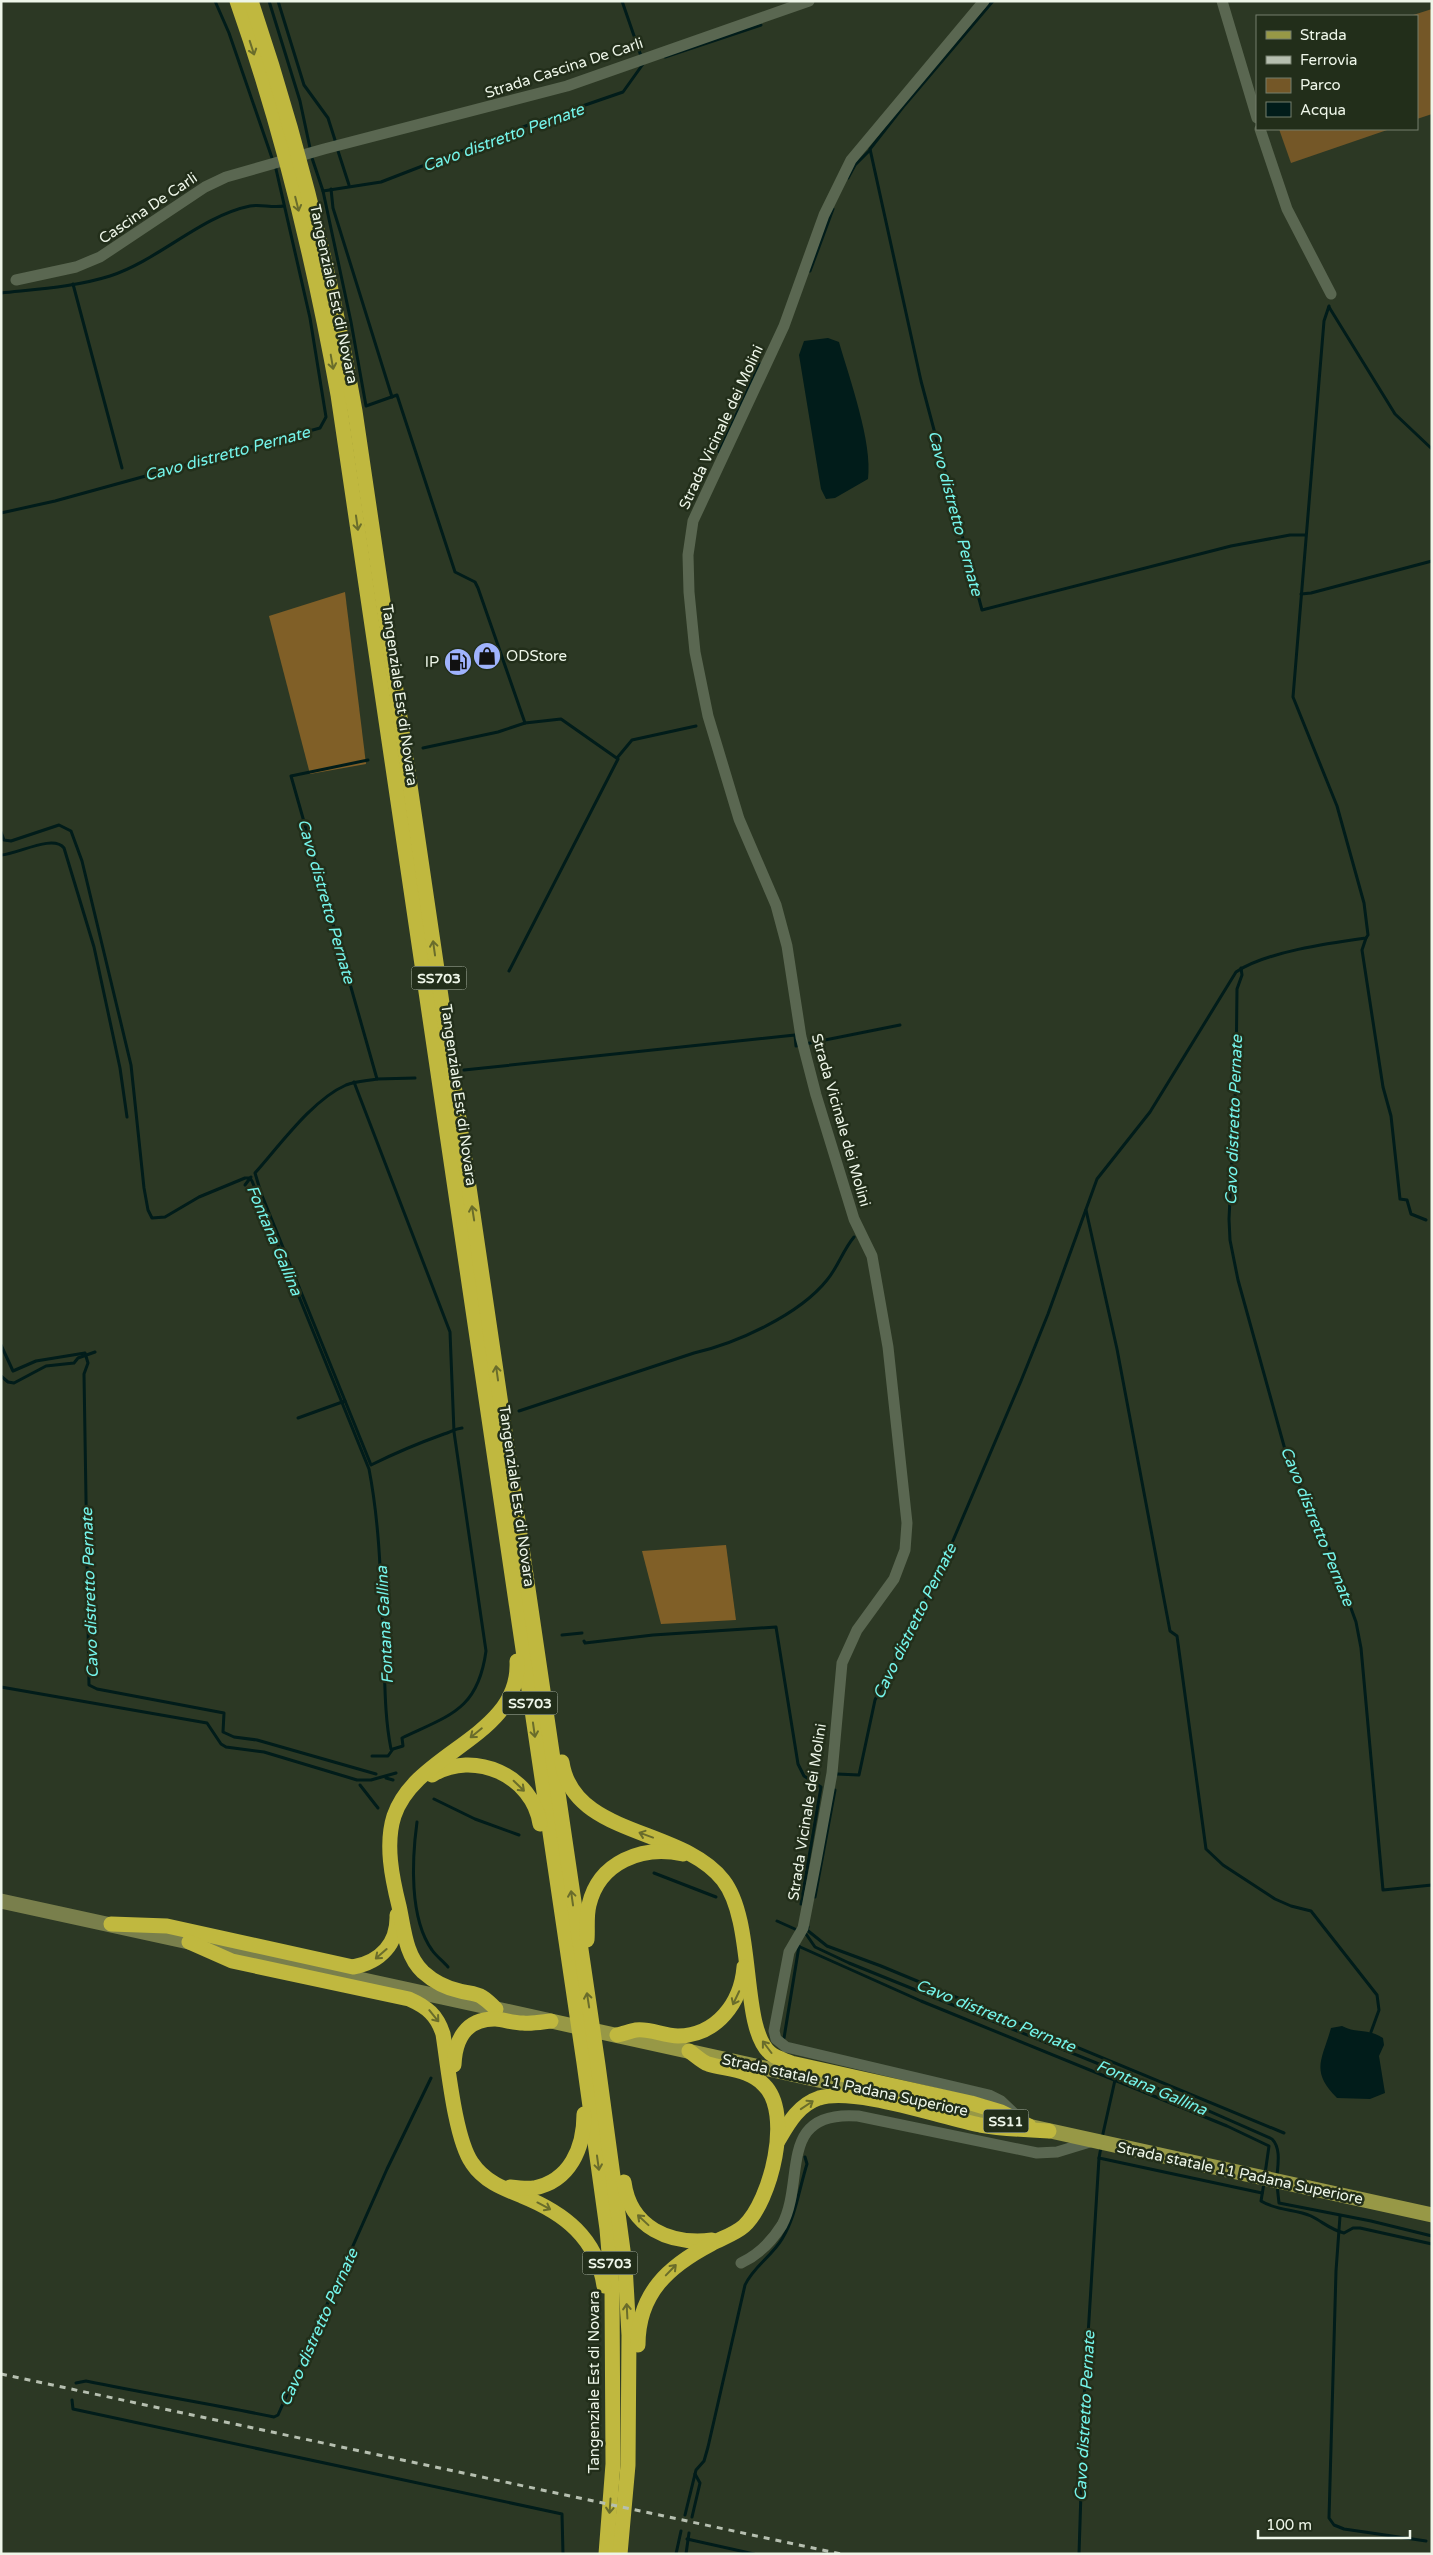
<svg xmlns="http://www.w3.org/2000/svg" width="1433" height="2555" font-family="'Varela Round',sans-serif">
<style>
.green{fill:#745727}
.forest{fill:#805f27}
.water{fill:#011c1a}
.lines{fill:none;stroke-linecap:round;stroke-linejoin:round}
.stream{stroke:#011c1a;stroke-width:3}
.street{stroke:#5a6751;stroke-width:11}
.secondary{stroke:#797f4c;stroke-width:15}
.primary{stroke:#979846;stroke-width:15}
.highway{stroke:#c0b83f;stroke-width:15}
.rail{stroke:#b6bfb0;stroke-width:3;stroke-dasharray:6 6;stroke-linecap:butt}
.oneway{stroke:#696c2b}
.labels{text-anchor:middle;stroke-width:5;stroke-linejoin:round;paint-order:stroke}
.shield{fill:#222e1a;stroke:#b1baab;stroke-width:1}
.shield-label{font-size:14px;font-weight:bold;fill:#eef6e9}
.street-label{font-size:15px;fill:#eef6e9;stroke:#222e1a}
.poi-label{font-size:15px;fill:#eef6e9;stroke:#222e1a;text-anchor:start}
.water-label{font-size:16px;font-style:italic;fill:#75f5eb;stroke:#222e1a}
</style>
<rect width="100%" height="100%" fill="#2c3824"/>
<g class="green">
<path d="M1432,9V114L1417,119V16H1410Z"/>
<path d="M1279,129H1390L1291,163Z"/>
</g>
<g class="forest">
<path d="M345,592L366,764L310,774L269,616Z"/>
<path d="M726,1545L736,1620L661,1624L642,1551Z"/>
</g>
<g class="water">
<path d="M828,338L839,342C849,377 873,443 868,479L835,498L826,499L821,489L799,355L804,341Z"/>
<path d="M1342,2026C1357,2034 1368,2028 1383,2038L1384,2045L1379,2056L1385,2093L1370,2099L1337,2098C1310,2071 1322,2060 1331,2028Z"/>
</g>
<g class="lines">
<g class="stream">
<path d="M215,1L229,33L272,158"/>
<path d="M269,1L300,101L310,148"/>
<path d="M278,1L304,85L328,118L335,140"/>
<path d="M622,1L641,56"/>
<path d="M993,1L903,107L870,149L921,381L982,610L1231,546L1290,535H1305"/>
<path d="M665,57L761,25"/>
<path d="M338,151L349,185"/>
<path d="M312,158L323,191L351,322L366,406L397,395L455,572L475,582L478,588L525,723L498,732L423,748"/>
<path d="M848,178L855,165L870,150"/>
<path d="M331,189L333,208L392,397"/>
<path d="M323,191L381,182L536,122L623,92L643,64"/>
<path d="M810,271L833,209"/>
<path d="M73,284L122,468"/>
<path d="M1,293C38,289 75,287 110,276C159,260 201,216 250,206C260,204 272,208 284,206"/>
<path d="M1329,307L1395,414L1432,449"/>
<path d="M719,452L760,364"/>
<path d="M1,513L55,501L320,428L326,417L310,318L276,169"/>
<path d="M1301,594L1311,593L1432,561"/>
<path d="M617,758L632,740L696,726"/>
<path d="M368,760L291,776L377,1079C366,1081 356,1081 346,1085C312,1100 280,1145 255,1173L261,1193L371,1465C395,1453 419,1443 444,1434C451,1432 454,1429 462,1428"/>
<path d="M1,832L4,840L11,841L59,825L71,831L82,861L131,1065L144,1188L148,1210L152,1218L165,1217L199,1197L245,1178H250L252,1181L369,1469C381,1531 381,1595 384,1658C385,1689 385,1719 391,1749"/>
<path d="M1,855C18,854 53,834 64,848L94,947L120,1068L127,1117"/>
<path d="M1366,938L1362,950L1383,1087L1391,1116L1400,1199L1407,1200L1411,1214L1426,1220"/>
<path d="M1241,968L1242,975L1237,989L1236,1077L1229,1219L1230,1240L1238,1280L1289,1464L1325,1537L1356,1622L1361,1648L1383,1890L1432,1885"/>
<path d="M509,971L618,759L561,719L525,723"/>
<path d="M805,1044L900,1025"/>
<path d="M464,1070L795,1035L796,1046L799,1045"/>
<path d="M377,1079L415,1078"/>
<path d="M354,1082L450,1332L454,1432L486,1651C478,1710 450,1715 402,1738L403,1746L393,1749L388,1756H372"/>
<path d="M245,1185L251,1177"/>
<path d="M1086,1210L1117,1349L1170,1631L1177,1636L1206,1849L1223,1865L1275,1899L1291,1906L1311,1911L1377,1995L1379,2010L1371,2032"/>
<path d="M1,1345L13,1371L36,1361L85,1353L88,1363L84,1374L89,1685L97,1689L224,1713L223,1732L234,1737L257,1740L376,1774"/>
<path d="M1,1376L8,1382L14,1383L46,1366L74,1363L78,1358L95,1352"/>
<path d="M519,1411L694,1353C737,1343 799,1315 827,1280C838,1267 843,1250 854,1237"/>
<path d="M298,1418L345,1401"/>
<path d="M562,1635L582,1633"/>
<path d="M584,1641L585,1643L653,1635L776,1627L798,1764L804,1776L821,1787L801,1904"/>
<path d="M1,1687L207,1723L221,1744L226,1747L264,1752L357,1780H371L396,1773"/>
<path d="M837,1774L859,1775L875,1700L943,1564L1021,1381L1048,1314L1097,1179L1150,1112L1236,972C1265,952 1330,943 1366,938L1368,935L1364,903L1337,806L1293,697L1324,321L1329,306"/>
<path d="M386,1778L393,1780"/>
<path d="M360,1785L378,1808"/>
<path d="M434,1799L475,1819L519,1835"/>
<path d="M417,1822C412,1859 409,1918 432,1950C436,1956 443,1961 448,1967"/>
<path d="M654,1873L716,1897"/>
<path d="M815,1897L835,1790"/>
<path d="M777,1921L806,1934L815,1947L849,1963L1141,2081L1272,2139C1281,2148 1278,2164 1277,2176"/>
<path d="M808,1927L807,1930L827,1946L881,1966L1284,2133"/>
<path d="M798,1946L921,2001L1227,2126L1269,2146L1265,2174"/>
<path d="M784,2038L799,1946"/>
<path d="M1102,2138L1115,2080"/>
<path d="M1101,2147L1099,2158L1262,2193"/>
<path d="M1264,2183L1261,2201C1277,2211 1295,2209 1311,2216C1323,2222 1331,2230 1344,2233L1353,2228H1360L1432,2244"/>
<path d="M1277,2185L1279,2203L1371,2221L1432,2236"/>
<path d="M1340,2216L1336,2271L1329,2518L1334,2525L1344,2529L1426,2541"/>
<path d="M76,2383L86,2381C149,2394 211,2404 274,2417L278,2415L387,2169L431,2078"/>
<path d="M72,2400L73,2409L562,2514L563,2554"/>
<path d="M685,2515L696,2470L704,2461L708,2447L745,2285C753,2267 772,2256 782,2239C796,2216 799,2189 807,2164L805,2157"/>
<path d="M692,2517L700,2483L695,2474"/>
<path d="M687,2539L754,2554"/>
<path d="M676,2554L681,2531"/>
<path d="M686,2554L689,2533"/>
<path d="M1079,2554L1084,2400L1099,2158"/>
</g>
<g class="street">
<path d="M984,1L851,160L824,215L784,326L693,521L688,555L689,592L695,652L708,716L739,819L776,905L787,946L801,1037L816,1095L854,1219L872,1256L888,1347L907,1523L905,1550L894,1579L857,1630L842,1663L832,1773L816,1861L803,1928L789,1952L774,2031L776,2039L786,2047L989,2095L1001,2101L1018,2117"/>
<path d="M1222,1L1257,118"/>
<path d="M1260,129L1287,209L1331,294"/>
<path d="M16,280L76,267L100,257L205,187L226,177L324,149L567,86L809,1"/>
<path d="M741,2263C758,2255 772,2241 782,2225C806,2180 776,2110 858,2116L1037,2153L1057,2152L1093,2141"/>
</g>
<path class="secondary" d="M1,1901L547,2020"/>
<path class="primary" d="M551,2021L1432,2215"/>
<g class="highway">
<path d="M237,1C282,129 314,261 338,395L584,2063L607,2229L612,2288L613,2464L606,2554"/>
<path d="M251,1C297,137 330,269 355,411L598,2065L625,2265L629,2335L628,2465L620,2554"/>
<path d="M562,1762C573,1837 682,1827 723,1880C756,1922 740,2027 770,2053C776,2058 784,2060 791,2063L971,2103L1001,2112L1029,2126"/>
<path d="M432,1775C474,1749 533,1776 540,1824"/>
<path d="M111,1924L167,1926L353,1967C381,1962 398,1943 397,1915"/>
<path d="M587,1940C588,1928 586,1917 589,1905C599,1862 642,1845 683,1854"/>
<path d="M189,1942L232,1961L409,1999C427,2007 437,2015 443,2034C448,2066 455,2139 472,2163C484,2181 502,2188 522,2196C564,2213 597,2238 604,2286"/>
<path d="M496,2009C492,2005 487,2000 482,1997C476,1993 466,1993 460,1991C446,1988 433,1981 423,1972C405,1955 404,1928 399,1906C392,1878 385,1844 394,1816C416,1751 521,1737 517,1661"/>
<path d="M617,2035C623,2034 630,2031 636,2030C649,2028 664,2036 678,2036C717,2035 741,2003 744,1967"/>
<path d="M454,2065C455,2040 466,2018 496,2019C505,2020 514,2023 523,2023C532,2024 542,2022 551,2021"/>
<path d="M778,2141C788,2124 798,2105 819,2098C855,2087 940,2117 980,2125C1003,2129 1026,2130 1049,2131"/>
<path d="M624,2182C630,2228 670,2245 712,2240"/>
<path d="M510,2187C518,2188 527,2189 534,2188C570,2181 584,2148 584,2114"/>
<path d="M638,2345C638,2293 669,2266 711,2244C722,2238 735,2234 744,2226C771,2201 793,2113 764,2085C749,2069 728,2070 708,2064C702,2062 695,2055 689,2051"/>
</g>
<path class="rail" d="M1,2374L841,2554"/>
</g>
<defs><path id="oneway-shaft" d="M-6 0H5M1.5-3L5.5 0L1.5 3" fill="none" stroke-width="1.6" stroke-linecap="round" stroke-linejoin="round" transform="scale(1.25)"/></defs>
<g class="oneway">
<use href="#oneway-shaft" transform="translate(252 48) rotate(72)"/>
<use href="#oneway-shaft" transform="translate(297 204) rotate(76)"/>
<use href="#oneway-shaft" transform="translate(332 362) rotate(80)"/>
<use href="#oneway-shaft" transform="translate(357 523) rotate(82)"/>
<use href="#oneway-shaft" transform="translate(434 948) rotate(-98)"/>
<use href="#oneway-shaft" transform="translate(473 1213) rotate(-99)"/>
<use href="#oneway-shaft" transform="translate(497 1373) rotate(-98)"/>
<use href="#oneway-shaft" transform="translate(534 1730) rotate(82)"/>
<use href="#oneway-shaft" transform="translate(476 1733) rotate(141)"/>
<use href="#oneway-shaft" transform="translate(519 1786) rotate(44)"/>
<use href="#oneway-shaft" transform="translate(646 1835) rotate(-160)"/>
<use href="#oneway-shaft" transform="translate(572 1898) rotate(-98)"/>
<use href="#oneway-shaft" transform="translate(381 1954) rotate(139)"/>
<use href="#oneway-shaft" transform="translate(736 1998) rotate(115)"/>
<use href="#oneway-shaft" transform="translate(588 2000) rotate(-99)"/>
<use href="#oneway-shaft" transform="translate(434 2016) rotate(51)"/>
<use href="#oneway-shaft" transform="translate(767 2047) rotate(-127)"/>
<use href="#oneway-shaft" transform="translate(807 2105) rotate(-34)"/>
<use href="#oneway-shaft" transform="translate(598 2163) rotate(82)"/>
<use href="#oneway-shaft" transform="translate(544 2206) rotate(28)"/>
<use href="#oneway-shaft" transform="translate(643 2220) rotate(-137)"/>
<use href="#oneway-shaft" transform="translate(671 2270) rotate(-46)"/>
<use href="#oneway-shaft" transform="translate(627 2311) rotate(-93)"/>
<use href="#oneway-shaft" transform="translate(610 2506) rotate(94)"/>
</g>
<defs>
<symbol id="shop-disc" viewBox="-11 -11 22 22"><circle r="9.5" fill="#9fb3fd" stroke="#222e1a"/><path d="M-5-2.5h2.3a2.7 3.5 0 0 1 5.4 0H5L5.5 6h-11ZM-1.5-2.5h3a1.5 2.3 0 0 0-3 0Z" fill="#111"/></symbol>
<symbol id="fuel-disc" viewBox="-11 -11 22 22"><circle r="9.5" fill="#9fb3fd" stroke="#222e1a"/><path d="M-5.5-6h7V0h2V4h1.3V-2.5L3-4.5l.8-.8L6-3V5H2.5V1h-1V6h-7ZM-4.2-4.7v3.2H.2V-4.7Z" fill="#111"/></symbol>
</defs>
<g fill-rule="evenodd">
<use href="#shop-disc" x="471" y="640" width="32" height="32"/>
<use href="#fuel-disc" x="442" y="646" width="32" height="32"/>
</g>
<g class="labels">
<g class="shield">
<rect x="411.5" y="966.5" width="55" height="23" rx="4"/>
<rect x="502.5" y="1691.5" width="55" height="23" rx="4"/>
<rect x="983.5" y="2109.5" width="45" height="23" rx="4"/>
<rect x="582.5" y="2251.5" width="55" height="23" rx="4"/>
</g>
<g class="shield-label">
<text x="439" y="983">SS703</text>
<text x="530" y="1708">SS703</text>
<text x="1006" y="2126">SS11</text>
<text x="610" y="2268">SS703</text>
</g>
<g class="street-label">
<text transform="translate(564 68) rotate(-18)" y="5">Strada Cascina De Carli</text>
<text transform="translate(148 208) rotate(-34)" y="5">Cascina De Carli</text>
<text transform="translate(334 294) rotate(78)" y="5">Tangenziale Est di Novara</text>
<text transform="translate(721 427) rotate(-65)" y="5">Strada Vicinale dei Molini</text>
<text transform="translate(400 695) rotate(82)" y="5">Tangenziale Est di Novara</text>
<text transform="translate(459 1095) rotate(82)" y="5">Tangenziale Est di Novara</text>
<text transform="translate(841 1120) rotate(74)" y="5">Strada Vicinale dei Molini</text>
<text transform="translate(517 1496) rotate(82)" y="5">Tangenziale Est di Novara</text>
<text transform="translate(807 1812) rotate(-81)" y="5">Strada Vicinale dei Molini</text>
<text transform="translate(845 2085) rotate(12)" y="5">Strada statale 11 Padana Superiore</text>
<text transform="translate(1240 2173) rotate(12)" y="5">Strada statale 11 Padana Superiore</text>
<text transform="translate(594 2382) rotate(-90)" y="5">Tangenziale Est di Novara</text>
</g>
<g class="poi-label">
<text x="506" y="661">ODStore</text>
<text x="439" y="667" text-anchor="end">IP</text>
</g>
<g class="water-label">
<text transform="translate(503 137) rotate(-20)" y="6">Cavo distretto Pernate</text>
<text transform="translate(227 453) rotate(-15)" y="6">Cavo distretto Pernate</text>
<text transform="translate(956 513) rotate(75)" y="6">Cavo distretto Pernate</text>
<text transform="translate(327 901) rotate(74)" y="6">Cavo distretto Pernate</text>
<text transform="translate(1233 1120) rotate(-88)" y="6">Cavo distretto Pernate</text>
<text transform="translate(275 1240) rotate(67)" y="6">Fontana Gallina</text>
<text transform="translate(1318 1526) rotate(68)" y="6">Cavo distretto Pernate</text>
<text transform="translate(89 1593) rotate(-92)" y="6">Cavo distretto Pernate</text>
<text transform="translate(914 1621) rotate(-64)" y="6">Cavo distretto Pernate</text>
<text transform="translate(384 1625) rotate(-93)" y="6">Fontana Gallina</text>
<text transform="translate(996 2015) rotate(22)" y="6">Cavo distretto Pernate</text>
<text transform="translate(1152 2087) rotate(23)" y="6">Fontana Gallina</text>
<text transform="translate(318 2327) rotate(-66)" y="6">Cavo distretto Pernate</text>
<text transform="translate(1084 2416) rotate(-87)" y="6">Cavo distretto Pernate</text>
</g>
</g>
<rect width="1433" height="2555" fill="none" stroke="#eef6e9" stroke-width="5"/>
<rect x="1256" y="15" width="162" height="115" fill="#222e1a" stroke="#747e6d"/>
<rect x="1266" y="31" width="25" height="8" fill="#979846" stroke="#747e6d"/>
<text x="1300" y="40" font-size="15" fill="#eef6e9">Strada</text>
<rect x="1266" y="56" width="25" height="8" fill="#b6bfb0" stroke="#747e6d"/>
<text x="1300" y="65" font-size="15" fill="#eef6e9">Ferrovia</text>
<rect x="1266" y="78" width="25" height="15" fill="#745727" stroke="#747e6d"/>
<text x="1300" y="90" font-size="15" fill="#eef6e9">Parco</text>
<rect x="1266" y="102" width="25" height="15" fill="#011c1a" stroke="#747e6d"/>
<text x="1300" y="115" font-size="15" fill="#eef6e9">Acqua</text>
<path d="M1258 2530v8h152v-8" fill="none" stroke="#eef6e9" stroke-width="2.5"/>
<text x="1266" y="2530" font-size="15" fill="#eef6e9" stroke="#222e1a" stroke-width="4" paint-order="stroke">100 m</text>
</svg>
